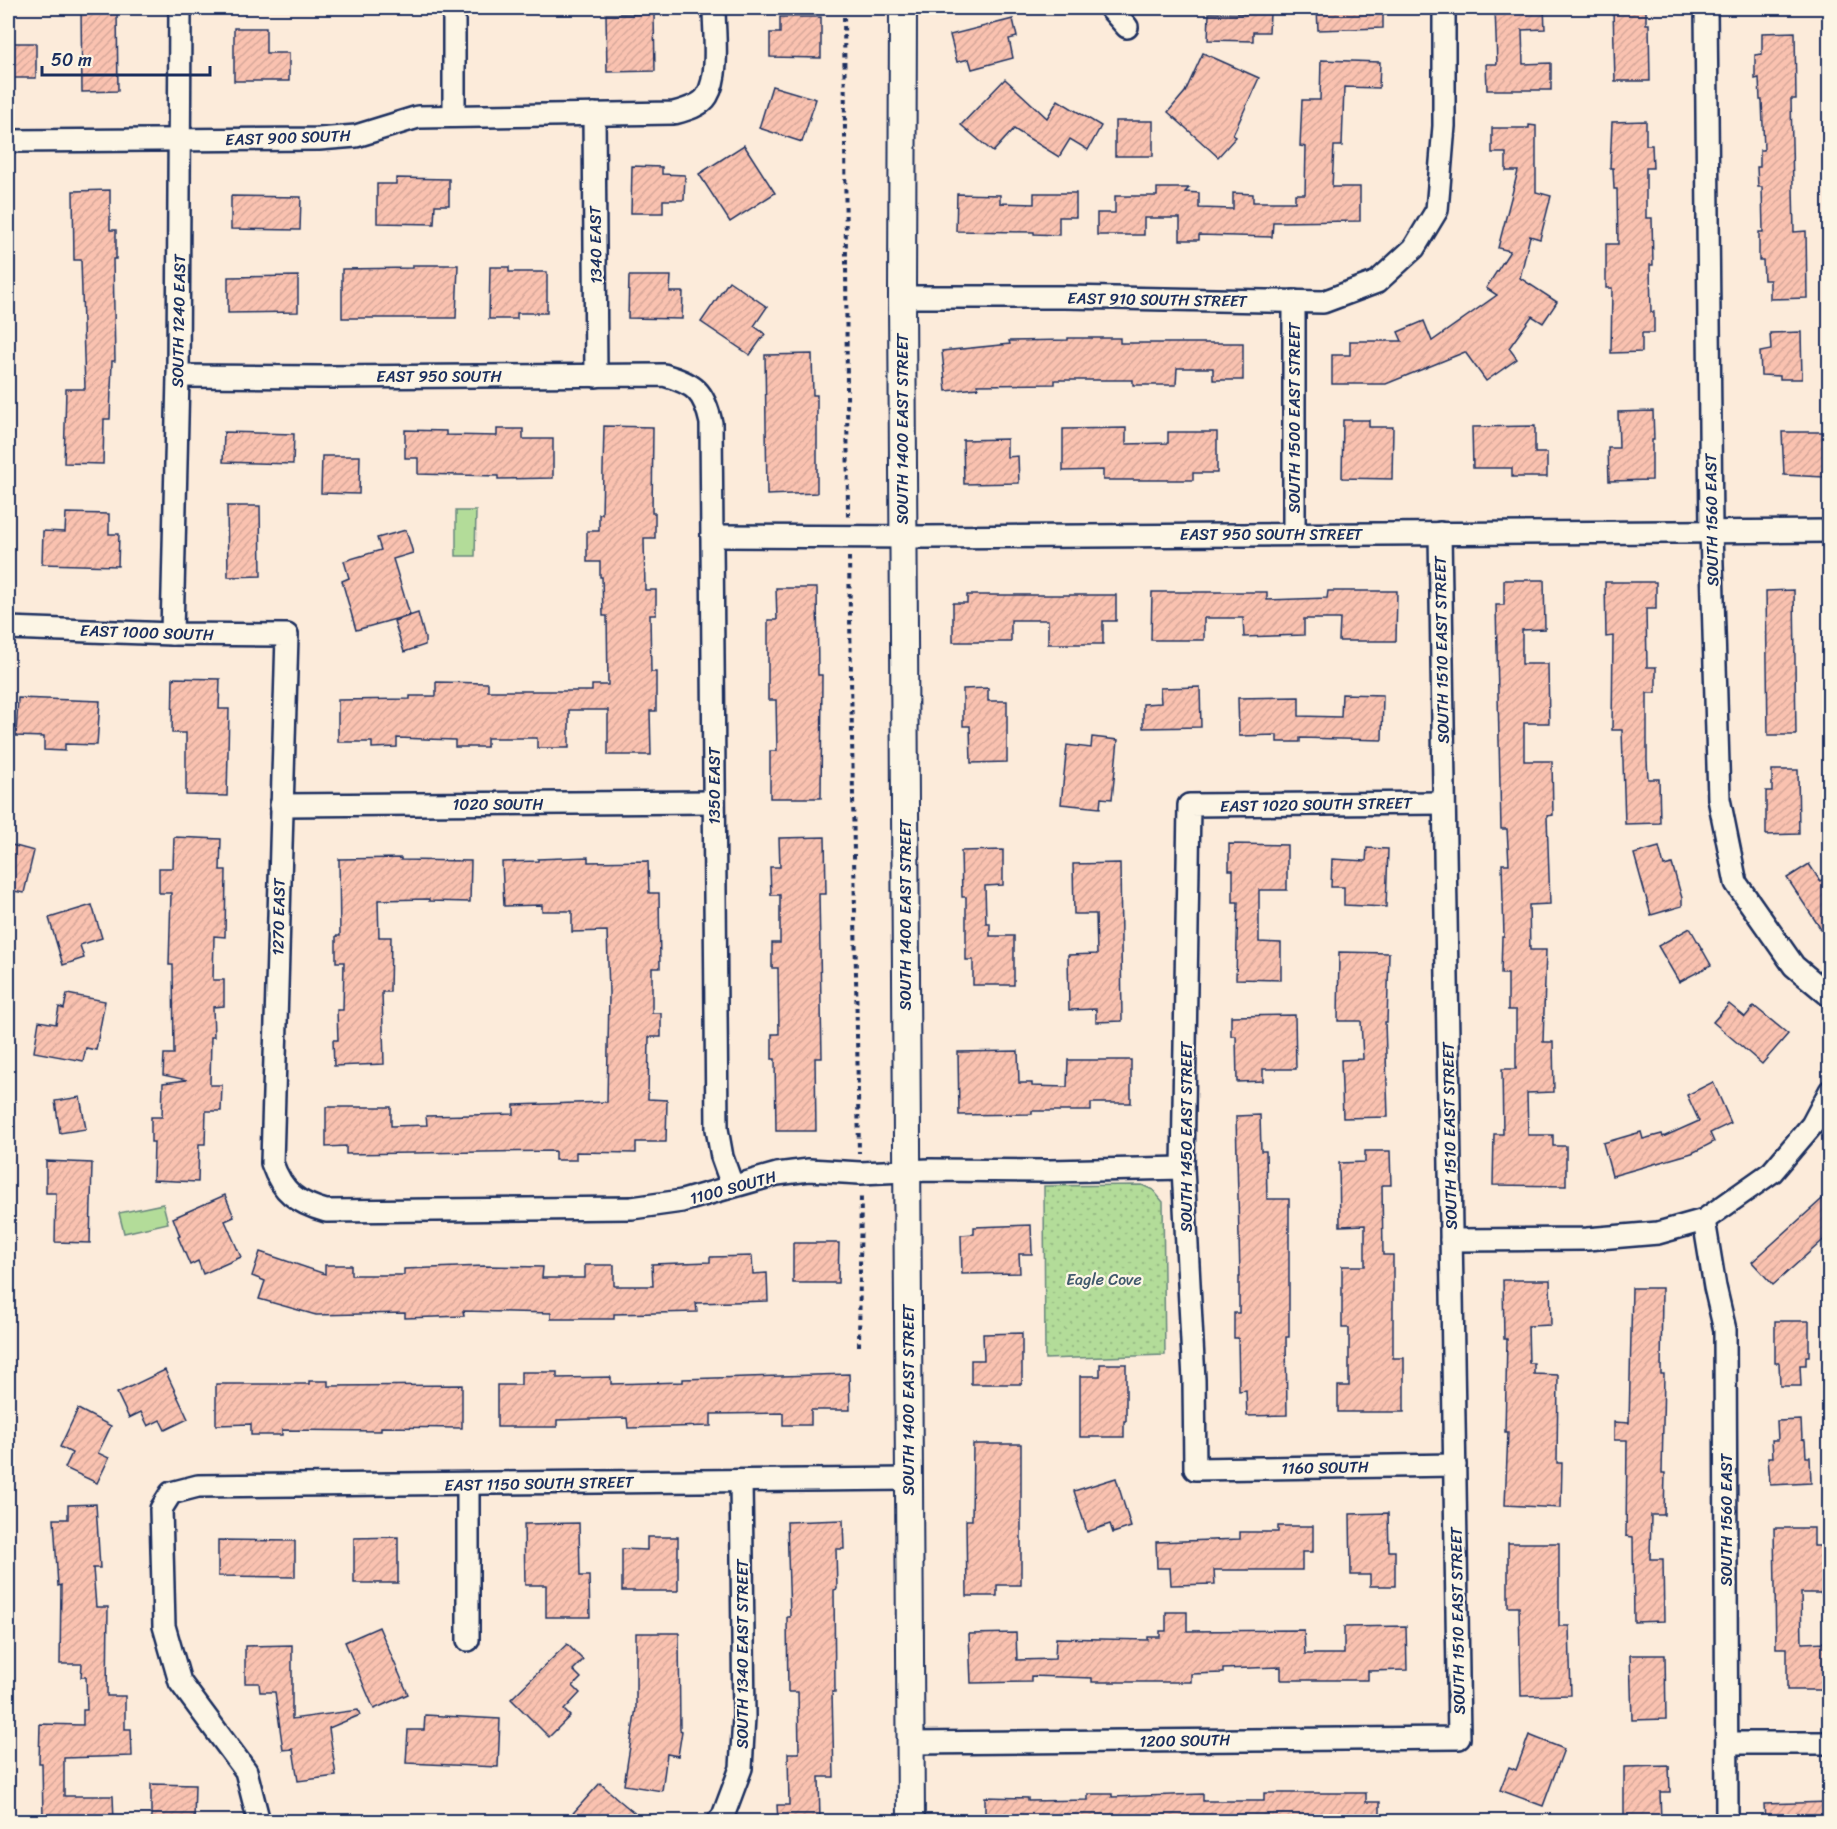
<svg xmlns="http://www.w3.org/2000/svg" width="1837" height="1829" font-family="Sriracha,sans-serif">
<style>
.green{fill:url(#green-dots);stroke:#67867c;stroke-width:1.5}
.pitch{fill:#b3dc99;stroke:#67867c;stroke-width:1.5}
.building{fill:url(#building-hatch);stroke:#1b2f5e;stroke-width:1.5}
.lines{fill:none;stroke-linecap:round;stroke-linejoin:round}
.minor-casing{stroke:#1b2f5e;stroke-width:26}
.tertiary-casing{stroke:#1b2f5e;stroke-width:30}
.path{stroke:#1b2f5e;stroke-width:4;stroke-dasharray:4.5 4.5;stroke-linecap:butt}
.minor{stroke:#fcf5e5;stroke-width:21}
.tertiary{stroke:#fcf5e5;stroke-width:26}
.labels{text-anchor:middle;stroke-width:4.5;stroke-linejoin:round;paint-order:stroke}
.street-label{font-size:16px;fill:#1b2f5e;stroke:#fcf5e5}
.park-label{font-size:16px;fill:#415a6d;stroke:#fcf5e5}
</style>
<defs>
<pattern id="green-dots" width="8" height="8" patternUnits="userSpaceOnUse" patternTransform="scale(1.5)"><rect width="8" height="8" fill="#b3dc99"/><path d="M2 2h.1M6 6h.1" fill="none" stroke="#99bd86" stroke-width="1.8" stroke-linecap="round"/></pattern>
<pattern id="building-hatch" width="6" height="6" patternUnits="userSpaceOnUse" patternTransform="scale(1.5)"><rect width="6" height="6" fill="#fac2b0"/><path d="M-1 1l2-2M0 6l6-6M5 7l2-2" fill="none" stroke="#d6a79a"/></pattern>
</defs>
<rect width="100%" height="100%" fill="#fcebda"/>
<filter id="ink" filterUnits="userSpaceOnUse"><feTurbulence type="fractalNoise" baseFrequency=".0167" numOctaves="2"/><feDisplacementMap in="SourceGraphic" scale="12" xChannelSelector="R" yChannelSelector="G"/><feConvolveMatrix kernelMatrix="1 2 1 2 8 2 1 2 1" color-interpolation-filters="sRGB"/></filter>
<g filter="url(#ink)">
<path class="green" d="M1142,1185L1153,1190L1163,1202L1165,1355L1045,1359L1044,1186Z"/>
<g class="pitch">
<path d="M456,511H476L475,556H456Z"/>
<path d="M163,1204L168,1223L124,1233L119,1213Z"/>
</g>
<g class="building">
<path d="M1317,8H1383V28L1318,30Z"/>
<path d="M1495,8H1544L1545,29L1522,30L1523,64L1551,63V90H1487L1486,64H1497Z"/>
<path d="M81,10H117L118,91L82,92Z"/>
<path d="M1613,10H1646V24H1649L1650,81H1615Z"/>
<path d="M1209,13L1270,14L1269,32H1253V41L1208,40Z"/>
<path d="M606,14H654L655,71L607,72Z"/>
<path d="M780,17H821V58L770,57V33H780Z"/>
<path d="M1013,19L1017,37L1009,39L1013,58L972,69L969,59L957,62L950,35Z"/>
<path d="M234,28H266V53H289V81H234Z"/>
<path d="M1795,32L1796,99H1791L1794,232L1806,231L1807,298L1770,299V280H1764L1763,260H1759V232H1763L1762,187H1758L1757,167H1760V150H1764L1762,100H1760L1759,78L1755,79V55L1762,54V33Z"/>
<rect x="8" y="43" width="28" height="35"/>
<path d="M1203,53L1259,78L1233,135L1236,137L1218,157L1168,112L1185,92Z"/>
<path d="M1321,60L1380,62L1379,88L1344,87L1342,146H1334L1332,187H1360V221L1273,222L1272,237L1199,235V240H1180V218H1144V235H1097V213H1115V196H1157V188H1189L1185,192L1199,193V208L1233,209V193L1253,194V202H1295V194H1305L1306,147L1300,146L1302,100H1320Z"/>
<path d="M1005,79L1047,118L1058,100L1101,126L1088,150L1070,139L1059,157L1014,129L993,152L961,125Z"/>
<path d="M772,86L816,99L802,142L759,128Z"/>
<rect x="1115" y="121" width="38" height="35"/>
<path d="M1646,121V145H1652L1653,168H1646V218H1652L1653,265H1650L1651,312H1654V333H1642V352L1611,353L1612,288H1606V244H1618L1617,189H1614L1613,168H1610L1612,122Z"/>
<path d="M1529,125L1536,126V192L1551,196L1540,239L1530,236L1520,278L1557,302L1543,323L1532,316L1509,348L1517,359L1486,381L1465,352L1386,384H1332V355H1350V341H1402L1398,332L1424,321L1432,341L1497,295L1486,288L1510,251L1498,248L1518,171H1506V153H1492V128H1529Z"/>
<path d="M744,145L775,193L730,222L699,174Z"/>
<path d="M632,166L662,167V174L685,175L684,200H663V213H631Z"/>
<path d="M396,178L449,179V205H435L434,224L377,223V184H396Z"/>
<path d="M110,190V230H116V259H113L115,361H112L110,419H104L103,464L64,463L66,389H85L81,260H74L73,191Z"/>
<path d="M1034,193H1076V217H1059V235L1034,234V232L956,231L957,194L1000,195V203L1034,204Z"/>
<path d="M231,196L301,197L300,230L231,229Z"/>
<path d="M413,265H458L456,318H342V269L413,268Z"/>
<path d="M490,267H509V272H547V313H517V319H489Z"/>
<path d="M298,276V312L228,313V277Z"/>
<path d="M629,276H671L670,292H683L682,319L628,318Z"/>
<path d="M729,281L767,307L754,326L765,334L750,355L701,322Z"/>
<path d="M1801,332L1802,379H1780V376L1761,375L1760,352L1771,350L1770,333Z"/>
<path d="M1068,338H1120V343H1243V380H1213V368H1177L1176,385H1133V380H1055V384L977,385L978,388L946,391L942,351L1010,344L1009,341L1068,340Z"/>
<path d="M812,354L813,395H817V493L767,495L765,355Z"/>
<path d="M1653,411L1654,440H1652V480L1609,481L1608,448H1619L1618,412Z"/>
<path d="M1343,420H1369V427H1393L1392,479L1342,478Z"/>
<path d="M604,426L653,427L652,513H655V538H644L645,590H656V615H650L651,672H656V711H650L651,755H608V710H569V748H537V738H487V747H455V740L397,738V747L372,748V742H338V700L410,699V696H436V682L488,683V691H592V685H608L607,616H603L602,577H600V562H587V531H599V514H602Z"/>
<path d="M1535,426V453H1547V477H1512V468H1473L1472,427Z"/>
<path d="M1126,428V444L1168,443V432H1217V473H1193V480H1103V470L1063,471V429Z"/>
<path d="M497,429H523V439H553V478L498,479V476L418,474V458H405V430L446,431V435L497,436Z"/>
<path d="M224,432L294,434L293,464L223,462Z"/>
<path d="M1782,432H1824V444H1830V468H1824V477L1784,475Z"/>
<path d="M1007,439V457L1018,456L1019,483L964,484L963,440Z"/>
<path d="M322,456H360L359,494L321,493Z"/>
<path d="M227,506H260L261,576L228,577Z"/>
<path d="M66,513L109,514V534H119L118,566L42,564L43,531L65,532Z"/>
<path d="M406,530L413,553L393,559L410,615L356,630L342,581L349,578L344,561L381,550L377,538Z"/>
<path d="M1504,580H1544L1545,629L1522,630V664H1548L1549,723H1524V761H1552L1553,815L1547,816L1550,904L1529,905L1530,950H1546L1543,1042H1553L1554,1092L1527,1093L1528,1135H1553V1146H1566V1186L1493,1185L1494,1134H1503L1502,1069H1516V1010H1508V974H1501L1502,937H1504L1502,864H1509L1507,829H1501L1496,605H1504Z"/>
<path d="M1605,582H1656V609H1646L1647,667H1656V693H1647V760L1648,779H1659L1660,823L1625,824L1622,730H1612L1613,636L1606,637Z"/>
<path d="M776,588H817L818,675H822L821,798H770V751H777L776,700H768V620H777Z"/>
<path d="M1794,590L1796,735H1768L1766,591Z"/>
<path d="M1328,591H1397L1396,641H1339L1340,619H1304V635L1244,637L1243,618H1204V640H1151L1152,592H1267V600L1327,598Z"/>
<path d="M967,595H1116V621H1103V644H1048V620H1011V642H953V603H967Z"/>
<path d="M418,613L425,638V645L404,652L394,621Z"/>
<path d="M173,678L220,679L219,709H229L227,796L186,795V733H172Z"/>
<path d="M1200,687L1201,727L1143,728V704L1161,703L1160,688Z"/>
<path d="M988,688V701H1007V762L971,763L970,726H963V689Z"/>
<path d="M1342,694L1383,695L1382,740L1300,738V742H1277V735L1239,736L1238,698L1299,697V716L1341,717Z"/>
<path d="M18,698L100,701L97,745L65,744V751L44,750V737L16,736Z"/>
<path d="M1092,737L1118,740L1112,799L1101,798L1100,808L1061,804L1067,745L1091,748Z"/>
<path d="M1772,770H1798L1799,834L1766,835V791H1772Z"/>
<path d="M174,837L221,839L220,870H226L225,937L214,936L213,980H224V1006L213,1007L214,1037H211L210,1085H222L221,1111H206L205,1144H199L198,1182L153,1180L154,1142H151V1117H162L163,1083L187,1080L163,1075L164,1054H174L173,965H169L171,893H159V868H173Z"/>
<path d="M825,837L826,894H819L822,1058H815L816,1131H776L775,1059H772V1034H779L778,968H772V943H780V895H771L770,867H780L779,838Z"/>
<path d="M8,844L34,851L24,893L8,890Z"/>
<path d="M1229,844L1287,845V890H1259V942L1281,943V980L1236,979L1238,902H1233V870H1229Z"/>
<path d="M1659,847L1664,866L1672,864L1682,898V906L1651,915L1634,854Z"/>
<path d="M1367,848L1388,849L1386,907L1344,905V887H1331L1332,859L1366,861Z"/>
<path d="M1003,850V885L985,886L986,923H990V936H1014V985H973V960H966V897H962L961,851Z"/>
<path d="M588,857V862L648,861L649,893H659L660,968H652V1013H661V1037H649L648,1099L667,1100L666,1142H636V1153L576,1152V1160H555V1151L346,1154V1146L326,1147V1107H391V1126L427,1125L426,1116L514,1114V1105L607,1102L609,993L607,931L572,932V911H542V905L504,906L502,862L538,861V859Z"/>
<path d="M401,858V860L471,861L470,902L429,901V899L378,900L379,937H391L390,992H382L384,1064L334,1066L333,1040H338L337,1010H343L344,962H336V936H340L339,859Z"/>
<path d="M1120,863L1122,1021L1096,1022V1009L1069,1010L1068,955L1097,954L1096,914H1074L1073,864Z"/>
<path d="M1809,864L1820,881L1830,875V943L1787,878Z"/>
<path d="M92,905L102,938L80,945L84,958L63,965L49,918Z"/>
<path d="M1690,928L1711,965L1679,982L1658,946Z"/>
<path d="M1339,952L1389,953L1387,1022H1385L1388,1117L1343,1118L1341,1060L1363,1059L1361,1021H1338Z"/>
<path d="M67,994L105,1001L96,1050L86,1048L83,1061L34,1052L39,1021L56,1024L59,1007L64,1009Z"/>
<path d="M1729,1004L1745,1017L1754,1006L1788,1034L1762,1064L1713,1022Z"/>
<path d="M1295,1015L1296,1069H1263V1081L1237,1082L1236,1036H1231V1016Z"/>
<path d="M1018,1051L1019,1083H1032V1086L1067,1087L1068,1060H1131V1103H1091V1111H1032V1114L959,1115L958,1052Z"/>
<path d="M1713,1082L1731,1123L1710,1133L1714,1142L1692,1153L1612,1176L1603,1143L1641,1132L1643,1139L1662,1134L1663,1137L1699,1121L1687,1095Z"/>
<path d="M80,1097L86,1129L60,1133L55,1101Z"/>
<path d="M1260,1115L1261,1151H1266L1267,1199H1289V1337H1286L1287,1415L1247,1416L1246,1390L1239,1391L1238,1338H1234V1313H1239V1277H1240L1236,1116Z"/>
<path d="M1365,1151H1390L1391,1185H1382L1383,1255H1393V1358H1404V1412H1338V1386H1349V1328H1342V1266H1365V1225L1340,1226L1339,1163L1365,1162Z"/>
<path d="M46,1161L92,1163L90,1243L55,1242L56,1193H46Z"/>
<path d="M1830,1192V1234L1773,1285L1752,1262Z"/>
<path d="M225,1195L234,1217L225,1221L241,1257L203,1274L198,1261L190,1265L178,1237L180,1236L173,1218Z"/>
<path d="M1031,1225L1032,1254H1019L1020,1273L962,1274L961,1235L974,1234V1227Z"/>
<path d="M793,1243H839L838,1283H793Z"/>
<path d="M260,1252L325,1274V1265H351V1275H404V1269L485,1266L543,1267L542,1278H585V1265H614V1286H653L652,1264L710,1262V1257L752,1256L753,1274L767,1273L768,1301L696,1303L697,1312L614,1314V1319H551V1313L463,1311L464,1316L405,1318V1313L316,1315L259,1299L265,1281L252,1276Z"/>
<path d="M1503,1280H1550L1551,1325L1528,1326L1529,1363H1534V1374L1558,1375L1557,1463H1562L1561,1508L1505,1505L1508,1432H1505L1507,1339H1504Z"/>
<path d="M1632,1288H1662L1661,1374H1664L1662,1473H1665L1664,1515H1651L1650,1559H1663L1664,1621L1634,1622L1633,1537L1626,1536L1627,1440H1614V1422L1629,1423Z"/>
<path d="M1775,1321H1809V1356H1806V1365H1800L1801,1386H1780L1779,1363H1775Z"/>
<path d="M1022,1333V1384H971V1360H984L983,1334Z"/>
<path d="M1100,1364H1126V1421H1124V1437H1080V1376H1100Z"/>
<path d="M165,1370L188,1419L165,1430L160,1420L148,1426L141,1412L129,1418L117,1393Z"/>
<path d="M521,1372H557V1378L611,1377V1384L683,1382V1379L849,1374L850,1410H811V1425H783V1413L711,1414V1426L628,1428L627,1418L557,1420V1427H497V1385H521Z"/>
<path d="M309,1381H328V1386L462,1385V1428L381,1427V1431L282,1430V1435H251V1424L216,1425V1384H309Z"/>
<path d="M78,1409L111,1426L98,1453L109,1458L97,1483L65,1468L72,1453L60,1447Z"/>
<path d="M1801,1420L1802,1439L1805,1440L1806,1457H1810L1811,1483L1770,1485L1768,1457H1773L1772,1440H1778L1777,1421Z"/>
<path d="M973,1444H1021V1585H997V1596H967L966,1520H972Z"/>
<path d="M1116,1478L1131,1527L1113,1533L1110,1524L1087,1532L1074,1491Z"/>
<path d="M96,1504L100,1568H93L96,1607H108L107,1696H125V1729H131L132,1756L64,1758V1796H113L114,1821H48V1819H43L42,1763H39L40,1724L83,1725V1710H87L86,1677H81L82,1664H60L61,1585L58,1586L54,1519H68V1505Z"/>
<path d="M1388,1513L1389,1551H1395V1586H1370V1575H1351L1350,1514Z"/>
<path d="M843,1520L844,1549H836L837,1589L834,1590L835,1692H832L834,1777H819L820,1821H778L777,1805H789L788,1753H799L798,1692H788L787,1617H790L787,1522Z"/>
<path d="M579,1523L580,1576H589L590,1617H546V1585H525L524,1524Z"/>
<path d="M1278,1526H1313V1552H1302V1570H1214L1215,1584L1171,1585L1170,1568H1157L1156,1542L1240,1539V1532H1278Z"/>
<path d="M1774,1528H1814V1546H1830V1593H1801L1802,1643L1826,1642L1827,1690H1787V1648H1776Z"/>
<path d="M398,1537V1583H354V1538Z"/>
<path d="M647,1537H678V1591H622V1549L647,1550Z"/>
<path d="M218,1540L295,1541V1577L218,1576Z"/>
<path d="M1508,1543H1559V1626H1569L1571,1695L1521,1696L1519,1607H1508Z"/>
<path d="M1166,1612H1187V1631L1304,1630L1305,1654H1344V1627L1406,1626L1407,1670L1368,1671V1680H1281V1667L1223,1669V1673L1191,1674V1682H1092V1678L1031,1676V1682L971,1683L969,1634L1016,1633L1017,1660L1055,1659L1056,1638L1148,1640V1637H1160V1631H1166Z"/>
<path d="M379,1627L408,1694L374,1709L345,1642Z"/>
<path d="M636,1633H679L680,1730L682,1731L678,1756L667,1754L662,1791L624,1785L636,1708Z"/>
<path d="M567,1644L583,1660L573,1670L581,1678L573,1686L580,1693L564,1710L570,1716L549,1737L511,1699Z"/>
<path d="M292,1645V1719L358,1710L360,1715L329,1728L336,1776L298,1781L293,1749L283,1750L275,1692H260L259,1683H245V1646Z"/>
<path d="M1630,1655H1665L1666,1719L1632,1720Z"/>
<path d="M425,1715L500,1719L498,1767L406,1763L408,1730H424Z"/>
<path d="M1529,1735L1564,1749L1543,1806L1500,1790L1509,1767L1516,1770Z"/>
<path d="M1669,1766L1670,1792H1660L1661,1821H1624V1767Z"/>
<path d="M600,1783L620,1801L644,1821H566Z"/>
<path d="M151,1784L195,1785L194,1821H151Z"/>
<path d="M1264,1793H1366V1802H1380V1821H1227V1817L1189,1819V1821H985V1797L1028,1798V1801L1088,1800V1794H1112V1797L1203,1794V1801H1264Z"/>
<path d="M1830,1802V1821H1765L1764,1804Z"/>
</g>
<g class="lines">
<defs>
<g id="minor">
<path d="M1110,8L1127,27"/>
<path d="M1706,8L1711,531L1719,799L1736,883L1794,966L1830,996"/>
<path d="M594,114L596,376"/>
<path d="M454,116V8"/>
<path d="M8,141L319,139L356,136L418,117L674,113C685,110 701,106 707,96C720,75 714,32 714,8"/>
<path d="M902,297H1064L1323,302L1377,282L1414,248L1437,210L1444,126V8"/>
<path d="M178,376L321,377L664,375C695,384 704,391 711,423L717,1129L722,1157L732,1185"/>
<path d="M1294,534V301"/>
<path d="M712,536L927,537L1830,531"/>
<path d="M8,628L172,634L287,635L272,1163C282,1192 297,1203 326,1211L632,1208L682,1201L777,1174L809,1170L860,1173L929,1170L1050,1171L1183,1168"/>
<path d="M172,634L178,376L180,8"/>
<path d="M1443,803L1189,805L1183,1168L1194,1380L1195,1469L1455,1465"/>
<path d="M281,805L714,802"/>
<path d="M1704,1220L1715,1287L1725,1330L1727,1822"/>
<path d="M1451,1240L1587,1239L1658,1233L1704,1220L1772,1172L1812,1125L1830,1091"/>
<path d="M468,1485V1640"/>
<path d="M910,1743L1459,1738L1440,533"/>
<path d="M1728,1743H1830"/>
<path d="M259,1822L246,1771L180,1682L164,1626L161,1509L171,1493L198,1486L909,1479"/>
<path d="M718,1822L723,1816L741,1768L744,1717L741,1481"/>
</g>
<path id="tertiary" d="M903,8L902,297L911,1822"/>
</defs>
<use href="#minor" class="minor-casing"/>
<use href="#tertiary" class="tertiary-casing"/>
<g class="path">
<path d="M844,8L848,517"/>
<path d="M849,557L859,1153"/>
<path d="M859,1346L861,1193"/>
</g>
<use href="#minor" class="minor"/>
<use href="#tertiary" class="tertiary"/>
</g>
</g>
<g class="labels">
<g class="street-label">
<text transform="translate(288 137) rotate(-2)" y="6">EAST 900 SOUTH</text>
<text transform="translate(595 245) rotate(-91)" y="6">1340 EAST</text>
<text transform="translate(1157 299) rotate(1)" y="6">EAST 910 SOUTH STREET</text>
<text transform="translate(178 321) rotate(-89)" y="6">SOUTH 1240 EAST</text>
<text x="439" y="382">EAST 950 SOUTH</text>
<text transform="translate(1294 418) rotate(-90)" y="6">SOUTH 1500 EAST STREET</text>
<text transform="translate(902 429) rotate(-90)" y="6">SOUTH 1400 EAST STREET</text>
<text transform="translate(1711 520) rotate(-91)" y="6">SOUTH 1560 EAST</text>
<text x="1271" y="540">EAST 950 SOUTH STREET</text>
<text transform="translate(147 632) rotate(2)" y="6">EAST 1000 SOUTH</text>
<text transform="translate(1441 650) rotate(-91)" y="6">SOUTH 1510 EAST STREET</text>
<text transform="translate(714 786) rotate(-90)" y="6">1350 EAST</text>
<text x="498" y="810">1020 SOUTH</text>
<text transform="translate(1316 804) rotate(-1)" y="6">EAST 1020 SOUTH STREET</text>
<text transform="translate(905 915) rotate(-90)" y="6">SOUTH 1400 EAST STREET</text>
<text transform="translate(278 917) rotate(-89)" y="6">1270 EAST</text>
<text transform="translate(1449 1136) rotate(-91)" y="6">SOUTH 1510 EAST STREET</text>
<text transform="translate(1186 1137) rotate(-90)" y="6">SOUTH 1450 EAST STREET</text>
<text transform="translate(733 1187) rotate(-15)" y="6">1100 SOUTH</text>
<text transform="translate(908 1400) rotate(-90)" y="6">SOUTH 1400 EAST STREET</text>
<text transform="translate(1325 1467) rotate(-1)" y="6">1160 SOUTH</text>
<text transform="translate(539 1483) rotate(-1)" y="6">EAST 1150 SOUTH STREET</text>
<text transform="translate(1726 1520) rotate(-90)" y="6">SOUTH 1560 EAST</text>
<text transform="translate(1457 1621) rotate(-91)" y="6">SOUTH 1510 EAST STREET</text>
<text transform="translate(742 1654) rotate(-90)" y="6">SOUTH 1340 EAST STREET</text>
<text transform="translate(1185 1740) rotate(-1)" y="6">1200 SOUTH</text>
</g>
<g class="park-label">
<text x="1104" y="1285">Eagle Cove</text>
</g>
</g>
<rect width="1837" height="1829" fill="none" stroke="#fcf5e5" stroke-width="30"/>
<rect x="15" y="15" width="1807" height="1799" fill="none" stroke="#1b2f5e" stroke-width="2" filter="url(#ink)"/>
<path d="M42 66v9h168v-9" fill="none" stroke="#1b2f5e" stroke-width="3"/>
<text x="51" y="66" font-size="18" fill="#1b2f5e" stroke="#fcf5e5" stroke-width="4.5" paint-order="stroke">50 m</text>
</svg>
